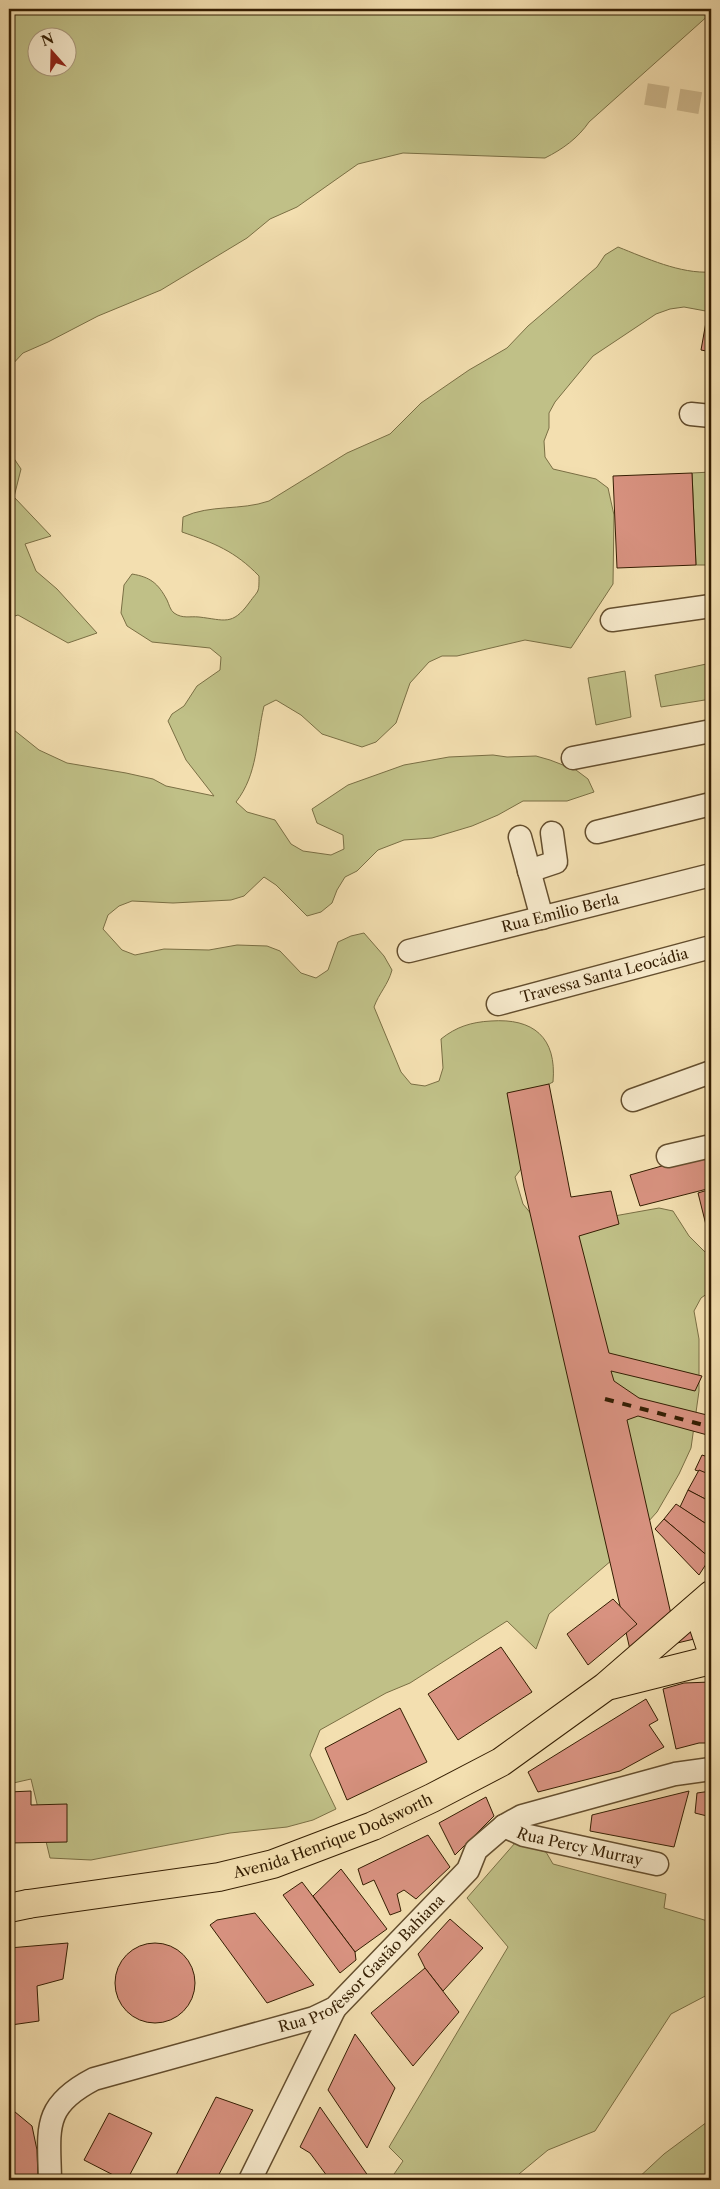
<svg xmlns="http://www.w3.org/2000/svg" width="720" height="2189" font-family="'Libre Caslon Text',serif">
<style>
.green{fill:#c0c087;stroke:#7a6f44;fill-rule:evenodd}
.building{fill:#d89280;stroke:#351e02}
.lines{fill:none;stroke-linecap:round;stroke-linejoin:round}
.minor-tunnel{stroke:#cdb88d;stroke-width:22;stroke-dasharray:22 11;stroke-linecap:butt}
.minor-casing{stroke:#644e2e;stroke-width:25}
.major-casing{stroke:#351e02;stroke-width:30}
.highway-casing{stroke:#351e02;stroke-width:30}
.minor{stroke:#f7eacc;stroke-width:22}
.major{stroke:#f3dfb0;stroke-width:28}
.highway{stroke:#f3dfb0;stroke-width:28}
.rail{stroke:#351e02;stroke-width:4;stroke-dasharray:9 9;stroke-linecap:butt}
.labels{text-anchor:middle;stroke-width:5;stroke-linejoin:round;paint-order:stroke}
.street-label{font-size:15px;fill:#351e02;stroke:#f7eacc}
</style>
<rect width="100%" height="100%" fill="#f3dfb0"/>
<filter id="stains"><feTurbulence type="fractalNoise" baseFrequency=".004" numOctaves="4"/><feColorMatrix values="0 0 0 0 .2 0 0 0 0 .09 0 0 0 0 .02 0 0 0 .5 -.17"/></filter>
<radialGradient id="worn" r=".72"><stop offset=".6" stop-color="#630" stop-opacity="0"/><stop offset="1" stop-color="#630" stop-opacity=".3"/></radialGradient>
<g class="green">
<path d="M9,9H711V13L589,122C578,138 563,149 545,158L403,153L358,164L297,207L270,219L247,238L161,290L98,316L48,342L23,353L9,368ZM38,38H68V68H38Z"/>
<path d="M618,247C646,258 680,274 711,272V312L684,307L670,309L656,314L593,356L555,402L549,413V428L544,441L545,457L553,469L596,479L608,488L614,515L613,584L571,648L525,640L457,656H442L429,662L410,683L396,723L376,742L362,747L322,734L301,715L276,700L264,706C256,740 258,774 236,802L247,812L275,820L291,844L303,851L331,855L344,849L343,835L317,823L312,809L348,785L404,765L449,757L493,755L507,757L536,756L550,760L576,770L588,779L594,792L567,801H523L498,815L472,826L432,838L404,840L378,850L357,871L345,877L337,890L332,903L321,912L307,916L276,885L264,877L244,896L231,900L173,903L132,901L119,906L108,915L103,929L122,950L135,955L164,949L209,950L237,945L267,946L280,951L301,973L316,978L328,970L338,942L351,936L364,933L384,956L392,970C388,985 379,993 374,1007L401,1072L411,1084L425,1086L439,1081L443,1068L441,1039C456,1027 471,1022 491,1021C533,1018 557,1037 553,1082L541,1088L524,1165L515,1177L523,1204L532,1215L603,1218L659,1208L673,1211L689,1236L711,1258V1291L701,1298L694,1311L699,1339V1391L691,1448L679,1474L657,1512L619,1554L549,1614L536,1649L507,1621L410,1683L386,1693L320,1730L310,1755L336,1809L313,1820L287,1827L230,1833L91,1860L50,1858L31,1779L9,1784V726L39,750L67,763L126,773L153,779L166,786L214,796L186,760L168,721L172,714L184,706L197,686L220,670L221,657L210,648L152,642L127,626L121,613L124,585L132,574C150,577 158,583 167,600C169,604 170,610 174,613C183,619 189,616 199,617C225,620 232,626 249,603C259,589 259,594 259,576C235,551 214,543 182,532L183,517C211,504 240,511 269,501L347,453L390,434L421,403L469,370L507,348L528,326L597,267L605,255Z"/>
<path d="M9,451L21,469L14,497L51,536L25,544L36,571L57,589L97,633L68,643L18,615L9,618Z"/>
<path d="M711,472V565H696L692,473Z"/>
<path d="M711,663V699L661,707L655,675Z"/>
<path d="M625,671L631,717L596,725L588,678Z"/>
<path d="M515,1843L546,1852L553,1864L666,1894L664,1908L711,1922V1993L671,2014L595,2131L548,2150L519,2174L516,2180H390L403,2161L389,2147L508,1947L467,1898Z"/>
<path d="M711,2119V2180H636L664,2154Z"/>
</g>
<g class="building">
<path d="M706,322L711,323V352L701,350Z"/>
<path d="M692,473L696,565L617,568L613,476Z"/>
<path d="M549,1084L571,1197L611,1191L619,1224L579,1236L609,1353L702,1376L695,1391L611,1371L614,1381L639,1398L711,1416V1436L638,1416L627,1420L673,1623L711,1635L631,1654L524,1187L507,1093Z"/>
<path d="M711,1152V1188L640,1206L630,1175Z"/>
<path d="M711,1189V1223L706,1225L698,1193Z"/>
<path d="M711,1223V1241L706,1225Z"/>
<path d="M702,1455L711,1458V1475L695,1470Z"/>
<path d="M699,1470L711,1475V1502L688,1490Z"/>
<path d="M688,1490L711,1502V1527L680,1507Z"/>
<path d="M676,1504L711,1527L710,1558L664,1519Z"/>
<path d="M664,1519L710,1558L699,1575L655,1529Z"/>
<path d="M613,1599L637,1624L588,1665L567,1634Z"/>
<path d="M501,1647L532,1692L458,1740L428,1694Z"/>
<path d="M711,1682V1743H699L676,1749L663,1689L684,1683Z"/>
<path d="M646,1699L658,1720L649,1725L664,1747L620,1771L538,1792L528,1772Z"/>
<path d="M400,1708L427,1762L347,1800L325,1748Z"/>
<path d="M31,1791V1805L67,1804V1842L9,1843V1792Z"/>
<path d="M689,1791L674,1847L590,1831L592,1815Z"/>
<path d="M711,1791V1839L706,1836L707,1816L695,1813L697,1793Z"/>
<path d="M486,1797L494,1816L455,1855L439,1823Z"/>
<path d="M428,1835L450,1867L416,1899L404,1890L397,1894L401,1911L390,1915L374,1880L363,1885L358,1869Z"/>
<path d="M341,1869L387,1929L355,1952L313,1896Z"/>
<path d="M302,1882L355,1952L356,1960L340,1973L283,1895Z"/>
<path d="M255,1913L314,1985L267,2003L210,1925L217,1920Z"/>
<path d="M450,1919L483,1948L443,1991L425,1968L418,1954Z"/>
<path d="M68,1943L63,1979L37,1986L39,2021L11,2025L9,2007V1948Z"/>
<circle cx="155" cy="1983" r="40"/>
<path d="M425,1968L459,2012L413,2066L371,2013Z"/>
<path d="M355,2034L395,2088L367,2148L328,2090Z"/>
<path d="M216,2097L253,2110L216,2180H182L175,2177Z"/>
<path d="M9,2107L32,2126L37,2150L38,2180H9Z"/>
<path d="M320,2107L371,2180H330L310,2153L300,2147Z"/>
<path d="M109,2113L152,2133L127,2180H123L84,2160Z"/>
</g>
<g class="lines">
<path class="minor-tunnel" d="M646,94L711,105"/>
<defs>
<g id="minor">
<path d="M691,414L711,416"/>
<path d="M612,620L711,606"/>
<path d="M573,758L711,731"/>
<path d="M597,832L711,804"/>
<path d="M520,837L542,918"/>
<path d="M529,871L556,862L552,833"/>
<path id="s1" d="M409,951L711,875"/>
<path id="s2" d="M498,1004L711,947"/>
<path d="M633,1100L711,1072"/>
<path d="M668,1156L711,1146"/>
<path id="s3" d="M504,1826L524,1835L657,1864"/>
<path id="s4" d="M50,2180C49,2128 42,2106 94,2079L314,2018L335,2008L468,1870L476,1850L504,1826L522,1816L675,1774L711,1769"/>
<path d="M250,2180L335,2008"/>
</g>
<g id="major">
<path d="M701,1605L703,1624L711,1648"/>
<path d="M611,1685L711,1660"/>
<path id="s5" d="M28,1904L219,1877L273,1864L373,1826L432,1798L501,1762L605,1687L711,1595"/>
</g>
<path id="highway" d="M9,1908L28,1904"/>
</defs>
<use href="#minor" class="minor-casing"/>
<use href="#major" class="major-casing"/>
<use href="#highway" class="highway-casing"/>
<use href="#minor" class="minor"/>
<use href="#major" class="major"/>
<use href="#highway" class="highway"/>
<path class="rail" d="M605,1399L711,1427"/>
</g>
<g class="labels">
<g class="street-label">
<text dy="5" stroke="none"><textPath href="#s1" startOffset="156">Rua Emilio Berla</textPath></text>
<text dy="5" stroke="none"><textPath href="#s2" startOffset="110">Travessa Santa Leocádia</textPath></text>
<text dy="5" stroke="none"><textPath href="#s5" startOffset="314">Avenida Henrique Dodsworth</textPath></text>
<text dy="5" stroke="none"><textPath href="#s3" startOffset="79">Rua Percy Murray</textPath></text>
<text dy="5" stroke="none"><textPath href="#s4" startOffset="419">Rua Professor Gastão Bahiana</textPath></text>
</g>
</g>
<rect width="720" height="2189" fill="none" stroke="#f3dfb0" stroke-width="30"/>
<rect x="10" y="10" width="700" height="2169" fill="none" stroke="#351e02" stroke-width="2.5"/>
<rect x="15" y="15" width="690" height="2159" fill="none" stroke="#351e02"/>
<g transform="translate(52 52) rotate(340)"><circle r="24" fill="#f7eacc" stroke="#a9987b"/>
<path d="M0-4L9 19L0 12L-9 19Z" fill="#8f2418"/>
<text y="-8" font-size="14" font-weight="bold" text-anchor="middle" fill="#351e02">N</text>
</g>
<rect width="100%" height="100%" filter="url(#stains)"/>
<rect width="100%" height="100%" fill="url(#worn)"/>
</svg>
